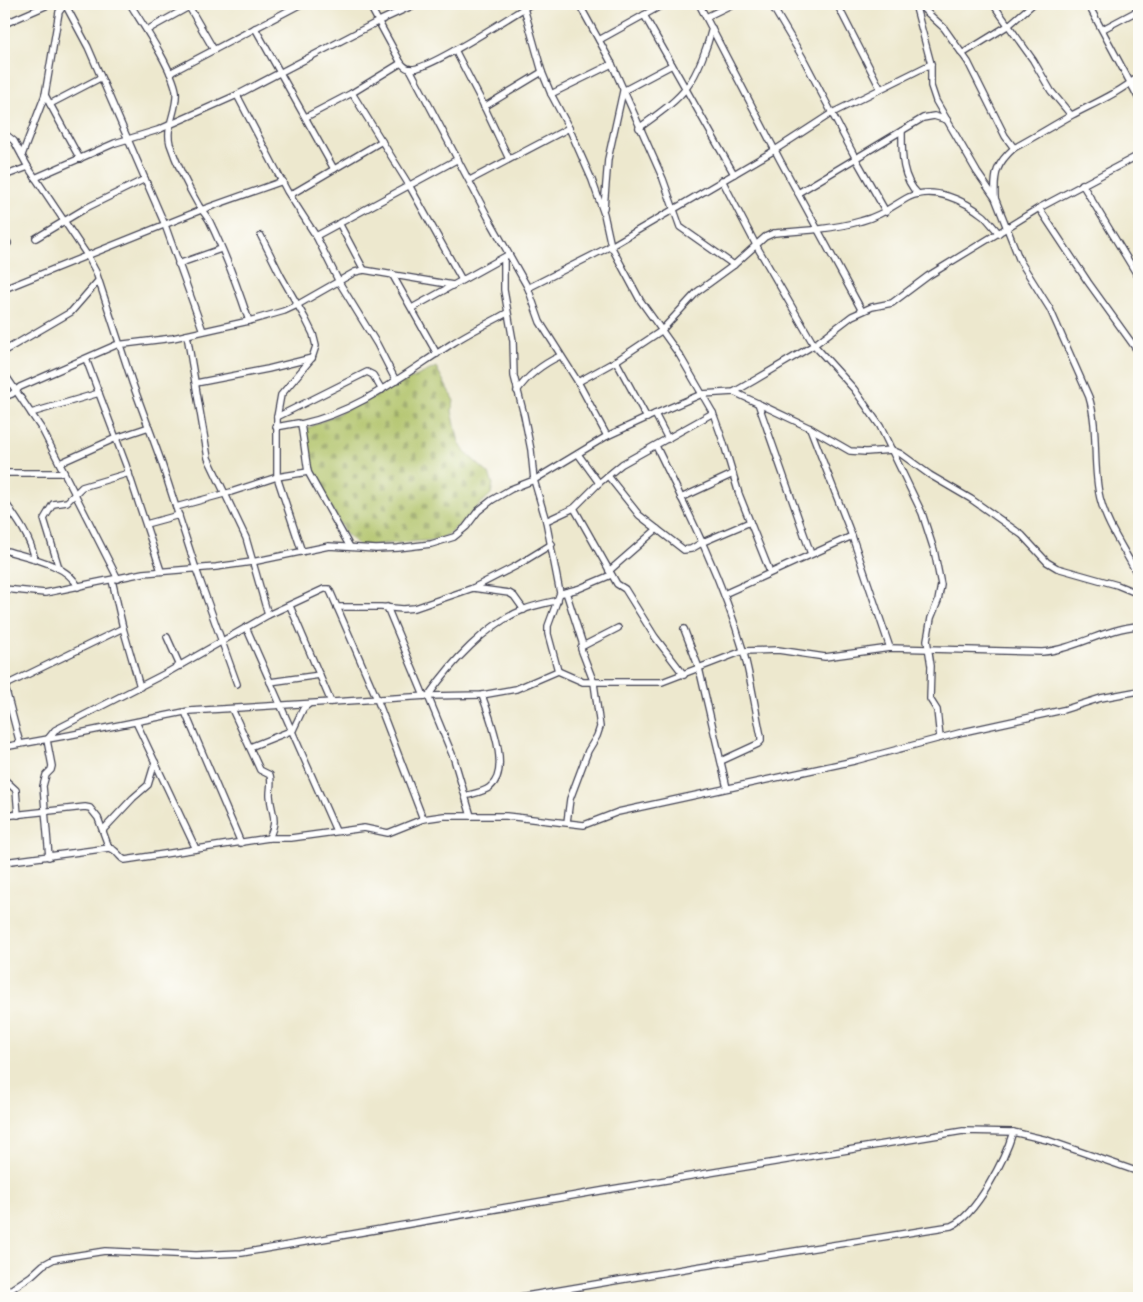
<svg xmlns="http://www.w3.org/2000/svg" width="1143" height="1302" font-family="'Old Standard TT',serif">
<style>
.cemetery{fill:url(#cemetery-stones);stroke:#687250}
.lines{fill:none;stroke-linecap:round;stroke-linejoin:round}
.street-casing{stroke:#404051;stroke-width:8}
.street{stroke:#fff;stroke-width:5.5}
</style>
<defs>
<pattern id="cemetery-stones" width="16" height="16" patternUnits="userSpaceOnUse" patternTransform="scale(1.25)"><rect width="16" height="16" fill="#aec165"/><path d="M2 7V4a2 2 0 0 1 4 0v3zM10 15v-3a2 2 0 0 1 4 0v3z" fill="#8d9c54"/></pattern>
</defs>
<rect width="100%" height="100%" fill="#fdfcf7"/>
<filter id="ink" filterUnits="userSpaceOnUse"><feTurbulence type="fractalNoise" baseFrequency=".02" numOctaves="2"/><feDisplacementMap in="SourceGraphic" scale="10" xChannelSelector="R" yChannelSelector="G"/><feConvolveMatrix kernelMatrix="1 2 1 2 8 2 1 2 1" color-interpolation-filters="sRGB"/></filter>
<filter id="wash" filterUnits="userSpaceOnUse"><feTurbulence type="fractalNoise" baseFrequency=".0096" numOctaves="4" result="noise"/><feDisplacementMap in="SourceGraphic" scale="20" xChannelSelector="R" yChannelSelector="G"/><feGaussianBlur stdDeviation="1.12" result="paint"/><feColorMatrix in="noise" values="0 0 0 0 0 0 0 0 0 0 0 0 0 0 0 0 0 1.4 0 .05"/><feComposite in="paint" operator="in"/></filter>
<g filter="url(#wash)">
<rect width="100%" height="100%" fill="#ede8ce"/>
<path class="cemetery" d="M436,367L454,401L452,411L459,443L466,453L489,474L493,484L491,494L449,534L436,540L359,546L345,533L310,468L305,436L308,428Z"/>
</g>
<g filter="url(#ink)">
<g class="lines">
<defs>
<g id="street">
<path d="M65,4L88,47L165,225L203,331"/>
<path d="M130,4C143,25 172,68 176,91C178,110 165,126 170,144C177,165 188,187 199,206C203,212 207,216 210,222C225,253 238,288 249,321"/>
<path d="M369,4L401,63C404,66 406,69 411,69C429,70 511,16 531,4"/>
<path d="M521,4L524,8L542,72L551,94L569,128L592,180L604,214L611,246L640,300L680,356L713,413L723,441L739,494L770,572"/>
<path d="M579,4L612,64L663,179L680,227L734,265"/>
<path d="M699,4L780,160L862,311"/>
<path d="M771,4L803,58L856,159L886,212"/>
<path d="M837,4L880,88"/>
<path d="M915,4L931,64V86L936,101L977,172L995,198L1020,261L1050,309L1089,397C1099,430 1092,465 1100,498C1107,527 1126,551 1139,578"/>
<path d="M918,4L944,28L968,62L1005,136L1014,148"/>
<path d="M993,4L1033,60L1051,91L1071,115"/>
<path d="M1088,4L1139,99"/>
<path d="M188,5L214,50"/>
<path d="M644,15L734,174"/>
<path d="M706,17L733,4"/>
<path d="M4,24L50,4"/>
<path d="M255,28L334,169"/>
<path d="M1103,29L1139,10"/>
<path d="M147,30L194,4"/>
<path d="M599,40L664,4"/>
<path d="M455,50L481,100L509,159"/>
<path d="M962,54L1009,25L1033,4"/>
<path d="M410,69L488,217L528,288L540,322L578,382L607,436"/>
<path d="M170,73L301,4"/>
<path d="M352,93L409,185L462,280"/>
<path d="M551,94L612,64"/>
<path d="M45,95L80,159"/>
<path d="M237,95L287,191L316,236L339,282L377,344L396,381"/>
<path d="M50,104L100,78"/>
<path d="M484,107L542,72"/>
<path d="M306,117L352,93L401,63"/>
<path d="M639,128C655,116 675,103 687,87C698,73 708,45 712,28"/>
<path d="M902,131C902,154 901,177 918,194"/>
<path d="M4,133L14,141L28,167L87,255L96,272L132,382L161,461L196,569L237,684"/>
<path d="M22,155L45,95L59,12L65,4"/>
<path d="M4,176L28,167"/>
<path d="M35,178L115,143L158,130L237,95L379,21L416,4"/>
<path d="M470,180L569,128"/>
<path d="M722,180L756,245L814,345L854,389L880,426L922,513L934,550L941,585L938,601L931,618L927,640L931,666L930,699L937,710L940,738"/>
<path d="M1082,184L1139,278"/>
<path d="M798,193L923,118L934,116L947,120"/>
<path d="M290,195L382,141"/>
<path d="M995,197C994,174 996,164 1014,148C1033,138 1052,126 1072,115C1095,103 1119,93 1139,76"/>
<path d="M604,208L608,159L623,91L672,65"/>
<path d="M1039,208L1088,282L1139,353"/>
<path d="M339,223L364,270"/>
<path d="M261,236L281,276L305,318L313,334L316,346L312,358L281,395L277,417V477L302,552"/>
<path d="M316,236L458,159"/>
<path d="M36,238L86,208L145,179"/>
<path d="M4,244L8,243"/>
<path d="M504,258V290L513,341L514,376L524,415L531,450L534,480L546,521L560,593L548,626V634L558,671"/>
<path d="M178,264L221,249"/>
<path d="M392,274L437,354"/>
<path d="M528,288L611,246L775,150L832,113L931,64"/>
<path d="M4,289L201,210L283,181"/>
<path d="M412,308L506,256"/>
<path d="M187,335L208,458L246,538L268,615"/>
<path d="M4,351L71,312L98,281"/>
<path d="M86,359L126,465L161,571"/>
<path d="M616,361L647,418"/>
<path d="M4,373L43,431L118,579"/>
<path d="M578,382L616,361L661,331L697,292L734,265L765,237L774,233C802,231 834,229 861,221C881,216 892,206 909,197C934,186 964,200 984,216C989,221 994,228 999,233"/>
<path d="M196,383L268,369L312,358"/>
<path d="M517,391C528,375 543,364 560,356"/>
<path d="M734,392L810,428L850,451L866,452L892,450L901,454L930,475L971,499L1022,535L1047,562L1057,568L1117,585L1139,594"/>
<path d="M4,397L12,394L20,387L116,345L173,338L249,321L284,311L297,305L355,272L364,270L453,285"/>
<path d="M758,403L811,554"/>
<path d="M31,413L99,393"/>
<path d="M655,414L668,439"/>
<path d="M277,417L367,372L373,375L382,390"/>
<path d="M276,427L298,423L301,424"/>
<path d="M810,428L852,536L890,648"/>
<path d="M656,446C689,513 722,579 743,650C751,678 755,708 761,736V741L758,744L721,761"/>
<path d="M578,454L599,483"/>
<path d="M60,463L116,438L149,427"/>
<path d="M4,473H64"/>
<path d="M608,476L639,515L684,550L691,549L703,542L750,522"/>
<path d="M681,498L733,474"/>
<path d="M4,501C17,519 31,538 35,560"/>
<path d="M176,507L231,492L277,477L308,472"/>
<path d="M574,508L617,584L625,589L655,637L684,675"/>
<path d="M546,521L574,508L599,483L622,464L713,413"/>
<path d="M146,524L179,515"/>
<path d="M350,547L308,472L301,424C358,412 404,374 453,343C470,332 489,323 507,313"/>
<path d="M4,550C26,557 68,564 78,587"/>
<path d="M59,568L44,519L53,504L67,502L82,487L129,473"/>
<path d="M609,571L657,529"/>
<path d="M112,580L123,628L140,687"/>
<path d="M473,588L516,566L552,544"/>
<path d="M4,589L45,593L143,573L216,567L252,562L329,546L376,549L398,548L431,544L454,537L466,527L478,511L492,500L511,489L534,480L607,436L655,414L702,394L734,392L755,380L814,345L852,316L872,307L892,303L928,276L1039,208L1139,155"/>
<path d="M566,592L583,645"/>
<path d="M562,593L578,589L611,575"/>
<path d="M724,594L852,536"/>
<path d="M290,606L331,702"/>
<path d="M337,607H381L403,609L415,608L473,588L509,593L514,596L524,610"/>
<path d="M387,607L424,696"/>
<path d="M246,627L336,831"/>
<path d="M684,629L699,668L727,788"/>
<path d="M167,637L180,666"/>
<path d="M270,682L320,675"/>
<path d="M4,683L20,744"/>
<path d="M4,686L123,628"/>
<path d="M232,709L260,770L270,775C272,782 270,788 270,795C271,815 279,817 269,838"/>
<path d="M185,712L241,843"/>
<path d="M136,722L196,849"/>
<path d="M4,747L70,735L189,711L428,696L482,695L516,689L558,671L583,682H662L743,651L778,650L825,657L890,648L1042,652C1076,649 1106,628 1139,626"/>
<path d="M250,747L293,730L303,709L309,704"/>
<path d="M4,779L16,790L18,815"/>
<path d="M465,796C472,794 484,792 490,787C512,770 489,716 482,695"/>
<path d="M4,816L85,807L90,808L98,818L109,848"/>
<path d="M471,816L454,759L428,696C451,663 486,624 525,609C535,605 547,603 558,600"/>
<path d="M567,822L570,799L588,751L597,736L600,727L594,683L581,649V647L618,628"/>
<path d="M103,830L133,798L148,785L155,762"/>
<path d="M49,857L43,786L46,775L51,770L52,766L47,740L55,730L170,671L268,615L324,589H329L331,593L377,699L423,819"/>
<path d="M4,862L109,848C117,849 118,857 125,860L269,838H291L364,828L388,833L423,819L444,816H506L584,825L618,812L854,761L963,732L1063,710L1101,698L1139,691"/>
<path d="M4,1294L31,1276L43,1265L54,1259L105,1251L196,1255L242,1253L606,1190L963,1131L1013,1132L1047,1140L1139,1172"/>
<path d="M514,1298L690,1268L951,1226C976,1216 1005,1159 1013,1132"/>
</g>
</defs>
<use href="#street" class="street-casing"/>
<use href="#street" class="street"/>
</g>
</g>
<rect width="1143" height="1302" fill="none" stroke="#fdfcf7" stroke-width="20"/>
</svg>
